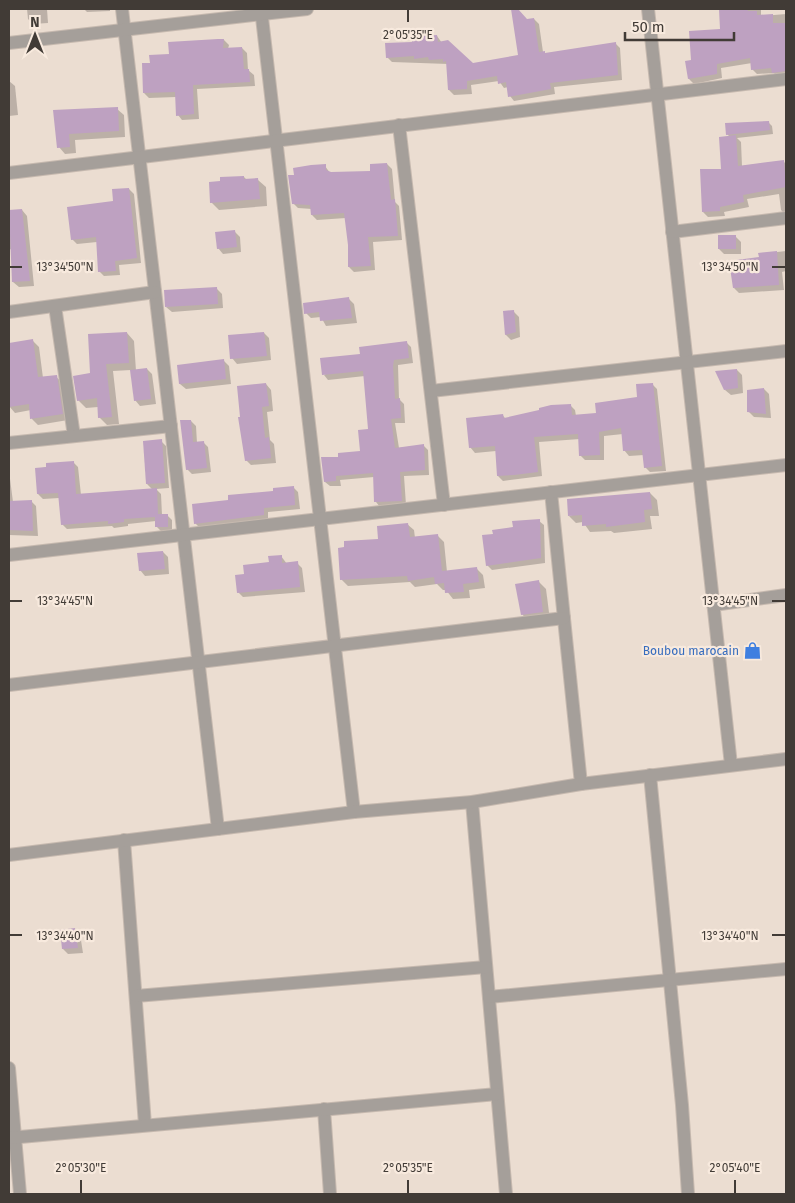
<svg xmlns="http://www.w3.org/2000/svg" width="795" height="1203" font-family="'Fira Sans',sans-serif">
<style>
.shadow{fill:#0003}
.building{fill:#bea1c1}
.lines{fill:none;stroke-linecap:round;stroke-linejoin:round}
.street-casing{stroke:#c6b9af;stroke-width:14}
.street{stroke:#a59f9a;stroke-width:12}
.ticks{fill:none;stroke:#413b36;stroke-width:2}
.labels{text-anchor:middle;stroke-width:4.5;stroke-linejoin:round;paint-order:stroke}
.shop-label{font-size:12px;fill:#366cbe;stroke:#f8eade;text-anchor:end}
.ticks-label{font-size:12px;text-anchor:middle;fill:#413b36;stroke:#f8eade;stroke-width:4.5;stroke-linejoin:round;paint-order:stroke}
</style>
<rect width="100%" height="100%" fill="#ebddd1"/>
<g class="shadow">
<path d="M27,9H47L48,23L33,24L28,19Z"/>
<path d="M84,9H110V11L87,12Z"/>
<path d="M513,9H517L527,20L534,19L539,24L543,52L546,54L615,43L620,48L622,80L554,87L555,94L514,101L510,96L508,87L504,88L499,81L471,85L472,94L454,95L449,90L448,64L392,62L387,57L414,43L422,29L427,37L437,36L442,43L473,64L520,56Z"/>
<path d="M720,9H761V16L786,14V76L778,77L774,73L757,74L752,69V63L721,68L722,78L694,84L689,79L686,62L692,61L721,30Z"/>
<path d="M224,40L229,45L228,49L242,48L247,53L248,70L254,75L255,86L197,89L199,119L182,120L178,115L176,97L149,98L144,93L151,64L170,55Z"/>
<path d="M9,81L15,86L18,115L9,116Z"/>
<path d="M117,109L124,115L125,137L75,140L76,153L65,154L59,147L55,111Z"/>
<path d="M768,122L772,126L773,134L737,138L741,142L742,166L783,161L786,164V215L781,210L779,194L747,199L749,207L724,212L725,216L708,217L703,212L722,170L730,137L727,134Z"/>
<path d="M387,164L392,169L395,202L399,206L402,240L373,242L375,270L354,272L349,267L350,245L346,218L317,220L312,215V209L298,208L293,203L325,166L330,173L372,172Z"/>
<path d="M244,177L247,180H258L266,187L267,206L219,210L211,202Z"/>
<path d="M129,189L134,194L141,263L119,265L120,275L104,276L99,271L97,242L77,244L72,239Z"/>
<path d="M22,210L27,216L34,286L19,287L13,282L11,249L9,250V212Z"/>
<path d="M234,231L240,237L241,252L223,254L218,248Z"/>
<path d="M735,236L741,242V254H724L719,249Z"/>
<path d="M786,251V271L782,272L784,290L739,293L734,288L760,258V254Z"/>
<path d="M216,288L222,294L223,308L172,312L166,307Z"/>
<path d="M349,299L354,304L357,323L326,326L321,317L311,318L306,313Z"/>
<path d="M505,312H514L519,317L520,337L511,340L506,335Z"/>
<path d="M127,333L134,341L136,371L147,369L152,374L156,404L140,406L135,400L131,370L113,371L119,424L107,425L99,417L98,407L86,408L78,400L91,375Z"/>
<path d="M264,333L269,338L271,360L237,364L232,358Z"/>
<path d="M33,341L39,347L43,378L56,377L63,383L68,420L38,425L32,419L31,410L15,413L9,406V344Z"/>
<path d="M406,342L411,347L413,363L398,365L399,399L404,404L405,423H395L399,448L423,445L428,450L429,475L404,476L406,505L380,507L376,502L374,477L340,480L341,486H330L325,482L340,458L362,452L369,430L365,376L328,380L324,375L361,355Z"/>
<path d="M224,361L229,366L231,384L186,389L180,384L179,366Z"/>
<path d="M737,370L742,375L743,393L731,395L725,390Z"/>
<path d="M266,384L271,390L273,411L267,412L270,440L274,444L276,463L251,465L246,460Z"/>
<path d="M652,384L657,389L666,471L650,472L645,467L644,455L629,456L624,450L623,434L604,436V460H585L580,455V439L539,442L542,476L503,481L498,476L496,451L475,453L470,447L502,415L506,419L570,405L575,410L576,416L598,414L638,398Z"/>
<path d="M764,389L769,394L771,418L754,417L749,412Z"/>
<path d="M191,421L196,426L197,443L203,442L208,447L211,472L192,474L187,469Z"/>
<path d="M161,441L166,446L169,488L156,489L161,494L162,515H167L172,520V531H161L156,526V521L128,524V526L114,528L112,526L67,529L62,524L59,498L43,499L38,494L37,469L73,462L78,467L81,495L152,489L147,484Z"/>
<path d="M9,471L13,502L31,501L36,506L38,536L9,535Z"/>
<path d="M293,487L298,492L300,509L268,512V519L200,528L195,523L230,501Z"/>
<path d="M650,493L657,500L659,516H650L652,529L614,533L611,531L590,532L583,522L576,523L569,516Z"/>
<path d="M539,521L544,525L545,563L492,570L487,565L494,535Z"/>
<path d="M407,524L414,530L415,538L437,535L444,542L447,572L477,569L483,575L485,588L469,590L470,598L453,599L446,590H443L437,584L415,587L410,582L348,586L341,579L380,540Z"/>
<path d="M163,552L168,557L169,574L145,576L140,570Z"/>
<path d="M281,556L287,564L297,563L302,568L305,592L243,597L238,592L246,575Z"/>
<path d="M538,581L546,589L550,620L530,623L522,614Z"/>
<path d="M75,929L80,934L83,953L68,954L63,949Z"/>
</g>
<g class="building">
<path d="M511,9H518L527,19L534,18L539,52L545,51V53L616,42L618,75L550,83L551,89L508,97L506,82L498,84L497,76L467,81V89L448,90L446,61L443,62V59L429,60L428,57L414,59V56L386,58L385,43L412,42L411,29L423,28L424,36L437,35L438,42L448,40L473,63L518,55Z"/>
<path d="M719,9H747L748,11H757V15L773,14V23H786V71L772,73L771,68L751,70L750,58L717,64V74L688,79L685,61L691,60L689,31L720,29Z"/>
<path d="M218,39H224L223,48L242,47L244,69H249L250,82L193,85L194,114L176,116L175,92L143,93L142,63H150L149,55L169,54L168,42Z"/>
<path d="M118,107L119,131L69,134L70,147L57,148L53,110Z"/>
<path d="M769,121L770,130L726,135L725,123Z"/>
<path d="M736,135L738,166L784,160L786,187L743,195L744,202L720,207V211L702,212L700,169H721L719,137Z"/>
<path d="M387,163L391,200L395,199L398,236L368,237L371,266L348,267V245L344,213L311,215L310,205L292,204L288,175H294L293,168L311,165L326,164V170L331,172L370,171V164Z"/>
<path d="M244,176V179L258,178L260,199L210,203L209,182L220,181V177Z"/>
<path d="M129,188L137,258L115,261L116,271L98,272L96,237L71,240L67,207L113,201L112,189Z"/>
<path d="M22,209L30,281L12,282L9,210Z"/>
<path d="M235,230L237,247L217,249L215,232Z"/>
<rect x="718" y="235" width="18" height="14"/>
<path d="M777,251L779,285L733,288L729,261L759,257L758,253Z"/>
<path d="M217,287L218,304L165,307L164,290Z"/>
<path d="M349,297L352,318L320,321L319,312L304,314L303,303Z"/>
<path d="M514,310L516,332L505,335L503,311Z"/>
<path d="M127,332L129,363L106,364L112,417L98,418L97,398L77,401L73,376L90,373L88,334Z"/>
<path d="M264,332L267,356L230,359L228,335Z"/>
<path d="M33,339L38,377L57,375L63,414L30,419L29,404L9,407V343Z"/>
<path d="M407,341L409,358L394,360L393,366L395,399L400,398L401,418L391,419L395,448L424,444L425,470L400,472L402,501L374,502L373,473L336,476V481L324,482L321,457H338V453L360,451L358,430L368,429L363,371L322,375L320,358L360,354L359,347Z"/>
<path d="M224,359L226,379L179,384L177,365Z"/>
<path d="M147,368L151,399L134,401L130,370Z"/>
<path d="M737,369L738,388L724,390L715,371Z"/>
<path d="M266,383L269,406L262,407L265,438L269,437L271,458L245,461L238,417H240L237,386Z"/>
<path d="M653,383L662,466L644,468L642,450L623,451L621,428L599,432L600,455L579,456L578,434L534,437L538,472L514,475L497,476L495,446L469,448L466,418L503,414L504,418L539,410V408L551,405L571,404L572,415L596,413L595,403L637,397L636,384Z"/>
<path d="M764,388L766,414L747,412V390Z"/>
<path d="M180,420H191L193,442L204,441L207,468L186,470Z"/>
<path d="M162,439L165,483L146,484L143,441Z"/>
<path d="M74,461L76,494L157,488L158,514H168V527H155V517L124,519V522L108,524V521L61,525L58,493L37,494L35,468L46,467V463Z"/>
<path d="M294,486L295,505L264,508V515L194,524L192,504L228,500V495L273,491V488Z"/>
<path d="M650,492L652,509L644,510L645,522L606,527V524L582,526V515L568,516L567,499Z"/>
<path d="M32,500L33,531L9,530V501Z"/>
<path d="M540,519L541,558L486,566L482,535L493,534L492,530L513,527L512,521Z"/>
<path d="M408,523L410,537L438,534L442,571L477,567L479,582L463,584L464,592L445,593L444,583L435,584L434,577L408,581L407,576L340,580L338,548L344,547V541L378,539L377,526Z"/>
<path d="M163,551L165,569L139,571L137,553Z"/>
<path d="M282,555V563L298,561L300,587L237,593L235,575L244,574L243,565L269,562L268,556Z"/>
<path d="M539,580L543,612L521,615L515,584Z"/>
<path d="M75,928L78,948L62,949L60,930Z"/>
</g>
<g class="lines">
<defs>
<g id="street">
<path d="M122,9L218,829"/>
<path d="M261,9L354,812"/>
<path d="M648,9L731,765"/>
<path d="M9,43L307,9"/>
<path d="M399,125L444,505"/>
<path d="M9,173L786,79"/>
<path d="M672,232L786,218"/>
<path d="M55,306L74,436"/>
<path d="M9,312L155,292"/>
<path d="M431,391L786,351"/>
<path d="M9,443L171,426"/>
<path d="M551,492L581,784"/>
<path d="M9,555L786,465"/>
<path d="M713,605L786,595"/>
<path d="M9,685L564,618"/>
<path d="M650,775L682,1105L688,1194"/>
<path d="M472,802L506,1194"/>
<path d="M124,840L145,1125"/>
<path d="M9,855L354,812L472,802L581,784L786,759"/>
<path d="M136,996L486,967"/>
<path d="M489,997L786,969"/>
<path d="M9,1068L20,1194"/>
<path d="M324,1109L330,1194"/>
<path d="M9,1138L497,1094"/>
</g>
</defs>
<use href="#street" class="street-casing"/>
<use href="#street" class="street"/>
</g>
<path class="ticks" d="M408,10V22M10,267H22M772,267H785M10,601H22M772,601H785M10,935H22M772,935H785M81,1180V1193M408,1180V1193M735,1180V1193"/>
<defs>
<symbol id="shop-bare" viewBox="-9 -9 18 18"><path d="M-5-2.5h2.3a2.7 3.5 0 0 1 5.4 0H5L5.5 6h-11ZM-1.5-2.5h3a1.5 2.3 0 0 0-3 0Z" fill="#3f7fe0" stroke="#f8eade" stroke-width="2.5" paint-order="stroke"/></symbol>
</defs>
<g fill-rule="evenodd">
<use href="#shop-bare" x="740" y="638" width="25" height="25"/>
</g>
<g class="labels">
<g class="shop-label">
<text x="739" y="655">Boubou marocain</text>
</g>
</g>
<g class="ticks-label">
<text x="408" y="39">2°05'35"E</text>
<text x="65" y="271">13°34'50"N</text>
<text x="730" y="271">13°34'50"N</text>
<text x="65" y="605">13°34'45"N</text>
<text x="730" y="605">13°34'45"N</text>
<text x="65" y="940">13°34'40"N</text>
<text x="730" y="940">13°34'40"N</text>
<text x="81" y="1172">2°05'30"E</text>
<text x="408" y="1172">2°05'35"E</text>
<text x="735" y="1172">2°05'40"E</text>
</g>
<rect width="795" height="1203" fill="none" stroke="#413b36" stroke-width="20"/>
<g transform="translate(35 35)" stroke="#f8eade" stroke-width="4" paint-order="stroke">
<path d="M0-4L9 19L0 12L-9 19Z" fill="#413b36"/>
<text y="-8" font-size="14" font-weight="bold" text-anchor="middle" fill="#413b36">N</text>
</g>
<path d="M625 32v8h109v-8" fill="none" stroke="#413b36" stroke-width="2.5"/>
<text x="632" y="32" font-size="15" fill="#413b36" stroke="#f8eade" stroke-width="4" paint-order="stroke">50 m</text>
</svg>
